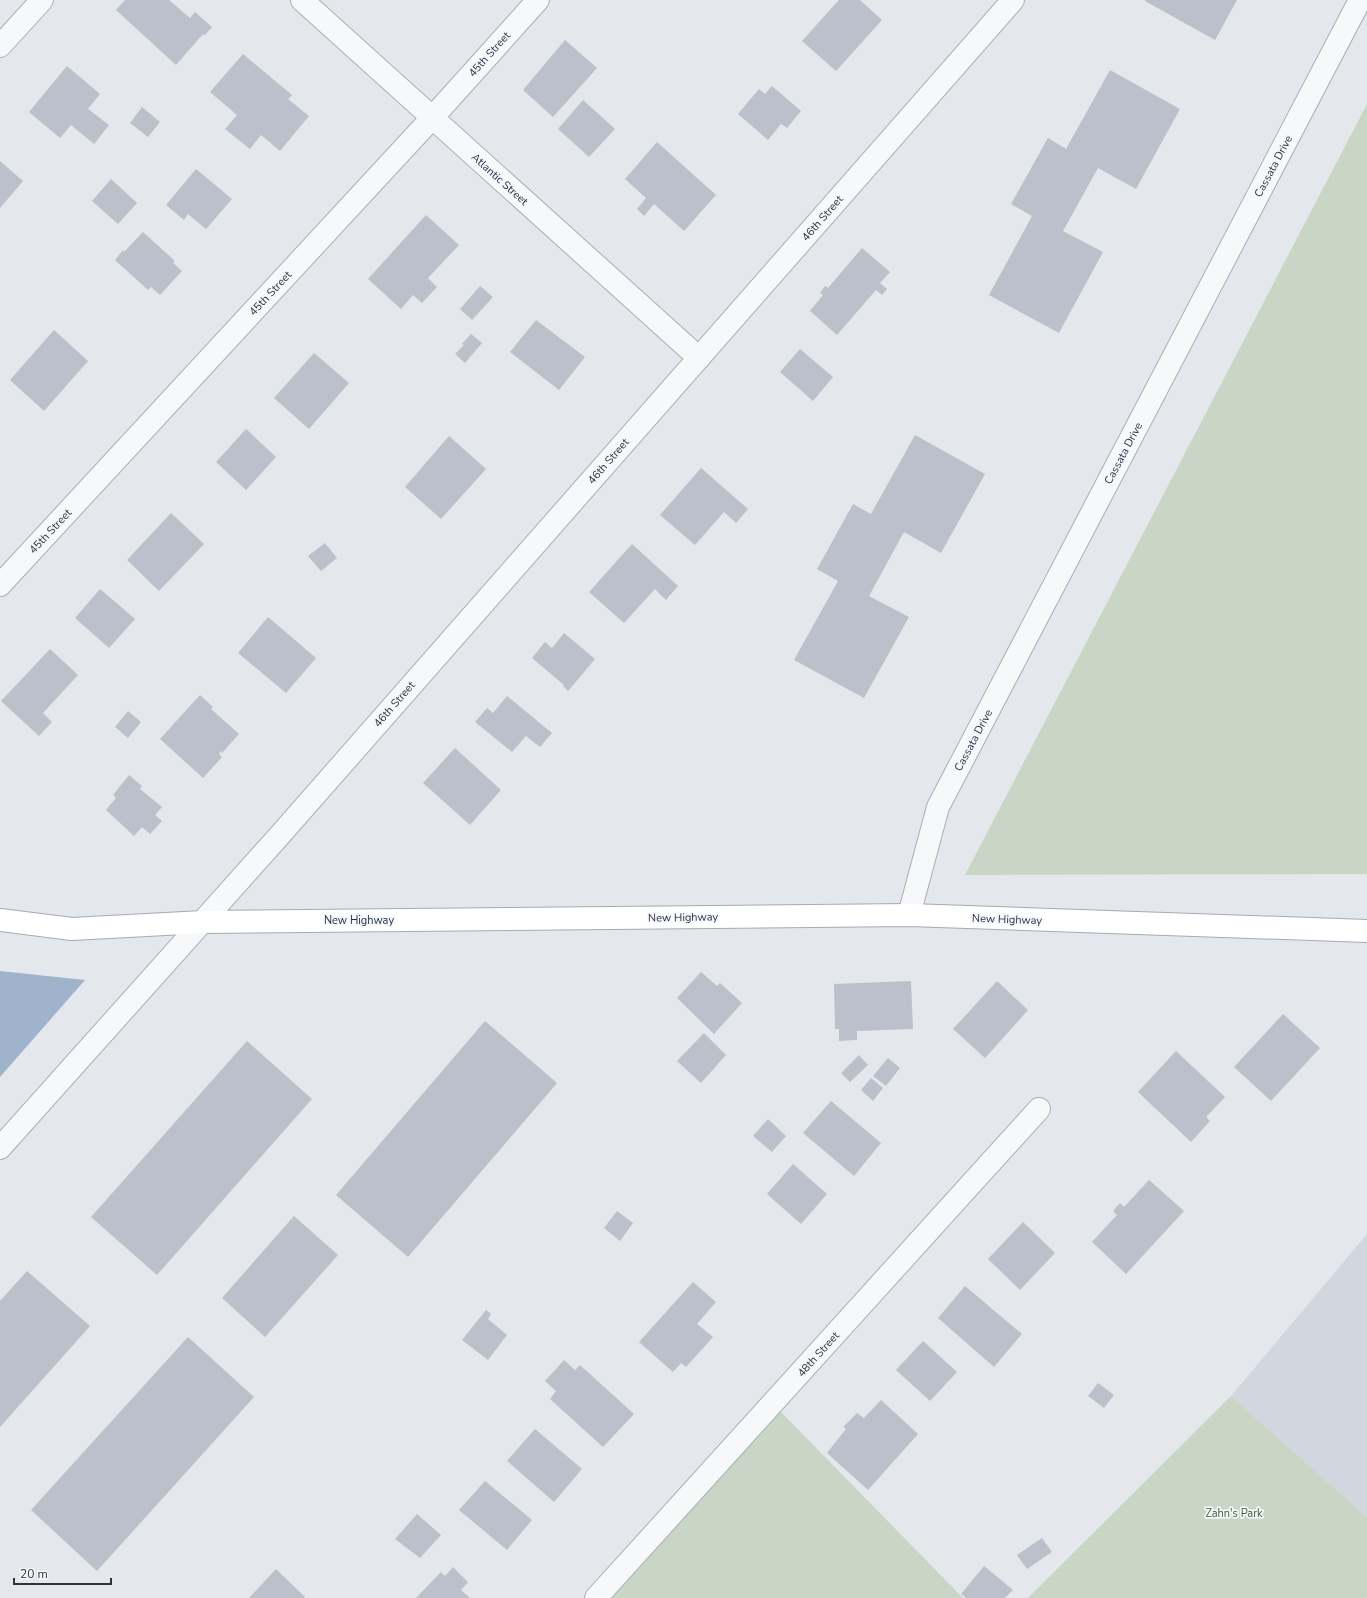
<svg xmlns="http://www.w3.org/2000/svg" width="1367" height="1598" font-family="'Nunito Sans',sans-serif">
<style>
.built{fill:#d2d6de}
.green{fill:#c9d6c5}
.water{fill:#9fb4cc}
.building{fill:#bbc0ca}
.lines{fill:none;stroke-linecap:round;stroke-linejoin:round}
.minor-casing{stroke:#a9aeb7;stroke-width:24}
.major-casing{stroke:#a3abb8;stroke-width:24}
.minor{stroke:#f7f8fa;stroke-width:22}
.major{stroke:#fff;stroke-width:22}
.labels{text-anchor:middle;stroke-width:3.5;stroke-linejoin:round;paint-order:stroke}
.street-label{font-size:11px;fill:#2b3445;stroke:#f4f6f9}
.park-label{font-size:11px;fill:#3f6138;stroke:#f4f6f9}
</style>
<rect width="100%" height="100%" fill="#e4e7ec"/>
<path class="built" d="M1367,1234V1517L1231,1396Z"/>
<g class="green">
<path d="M1367,104V874L965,875Z"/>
<path d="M1231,1396L1367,1517V1598H1028Z"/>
<path d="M780,1411L963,1598H612Z"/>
</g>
<path class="water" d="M0,971L85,980L0,1077Z"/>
<g class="building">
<path d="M125,0H169L190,18L195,12L212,27L205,35L203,34L176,65L116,10Z"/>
<path d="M839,0H860L882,20L836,71L802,41Z"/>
<path d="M1146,0H1237L1215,40L1145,1Z"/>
<path d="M565,40L597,68L553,117L523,90Z"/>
<path d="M243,54L292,95L288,99L309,116L280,151L261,135L250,149L225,129L237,115L210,92Z"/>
<path d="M67,66L100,94L88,109L109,125L94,144L71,125L60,138L29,112Z"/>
<path d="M1110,70L1180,109L1136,189L1098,168L1063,231L1103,252L1059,333L989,295L1032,216L1011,204L1048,138L1066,149Z"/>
<path d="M772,86L801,111L787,128L781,124L768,140L738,114L759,89L765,94Z"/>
<path d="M583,100L615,129L589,157L558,129Z"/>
<path d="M142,107L160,122L148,137L130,123Z"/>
<path d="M657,142L716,195L684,231L654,204L644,216L637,209L646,198L625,179Z"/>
<path d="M0,161L23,181L0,208Z"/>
<path d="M196,169L232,199L206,229L188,214L184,220L166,205Z"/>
<path d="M111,179L137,203L118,224L92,201Z"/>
<path d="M426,215L459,245L428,278L437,287L422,303L413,295L401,309L368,279Z"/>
<path d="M143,232L175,261L173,263L182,271L160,295L151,287L148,290L115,260L123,250L124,252Z"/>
<path d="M862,248L890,272L880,283L887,289L882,295L876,290L837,335L810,311L823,295L820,293L825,286L828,288Z"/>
<path d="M480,286L493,297L472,320L460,309Z"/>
<path d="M536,320L585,357L559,390L510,352Z"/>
<path d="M54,330L88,361L44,411L10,380Z"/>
<path d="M471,334L482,343L465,363L455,354L464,345L462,344Z"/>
<path d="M800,349L833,377L813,401L780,372Z"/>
<path d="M314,353L349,383L309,429L274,398Z"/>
<path d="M246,429L276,457L246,490L216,462Z"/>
<path d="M915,435L985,474L941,553L904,532L869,596L909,617L864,698L794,660L838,581L817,569L853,504L871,514Z"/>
<path d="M449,436L486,469L441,519L405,487Z"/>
<path d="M701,468L748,509L736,523L724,512L695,545L660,515Z"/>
<path d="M171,513L204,544L159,591L127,560Z"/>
<path d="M325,543L337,558L321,571L308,556Z"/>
<path d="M632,544L678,586L666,600L655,589L624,623L589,592Z"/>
<path d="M100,589L135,619L109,648L75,618Z"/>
<path d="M268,617L316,658L286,693L238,653Z"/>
<path d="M564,633L595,659L568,691L563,686L564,685L532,658L545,642L552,648Z"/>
<path d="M50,649L78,675L43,713L52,722L39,736L1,701Z"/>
<path d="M200,695L213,707L211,709L239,734L222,753L221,751L219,754L222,757L203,778L160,739Z"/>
<path d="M507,696L552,733L540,747L526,736L512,752L475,722L487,708L493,713Z"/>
<path d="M128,711L141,722L128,738L115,727Z"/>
<path d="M455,748L501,790L470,825L423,783Z"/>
<path d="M129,775L142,786L140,789L162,807L155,815L162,821L150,834L142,827L134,836L106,810L116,798L113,795Z"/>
<path d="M701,972L717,986L720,983L742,1003L714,1034L677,998Z"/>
<path d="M911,981L913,1029L857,1031V1040L839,1041V1029H835L834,984Z"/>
<path d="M997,981L1028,1010L985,1058L953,1029Z"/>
<path d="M1283,1014L1320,1048L1271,1101L1234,1067Z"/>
<path d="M485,1021L557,1083L408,1257L336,1195Z"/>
<path d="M704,1033L726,1055L701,1083L677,1061Z"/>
<path d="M247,1041L312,1099L157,1275L91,1217Z"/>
<path d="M1176,1051L1225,1097L1206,1117L1210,1121L1191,1142L1138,1092Z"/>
<path d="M859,1055L868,1065L850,1082L841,1073Z"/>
<path d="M888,1058L900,1068L886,1086L873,1076Z"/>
<path d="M871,1078L883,1088L873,1101L861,1090Z"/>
<path d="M831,1101L881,1143L854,1176L803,1133Z"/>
<path d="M768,1119L786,1136L772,1152L753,1136Z"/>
<path d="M793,1164L827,1194L801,1224L767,1194Z"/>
<path d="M1149,1180L1184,1211L1126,1274L1092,1242L1117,1215L1113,1211L1120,1203L1124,1207Z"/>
<path d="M617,1211L633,1223L620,1241L604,1228Z"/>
<path d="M294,1216L338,1255L265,1337L222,1298Z"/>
<path d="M1023,1222L1055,1253L1020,1290L988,1259Z"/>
<path d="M27,1271L90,1326L0,1427V1301Z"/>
<path d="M693,1282L716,1302L697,1324L713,1337L686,1367L681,1363L673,1372L639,1342Z"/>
<path d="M965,1286L1022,1334L994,1367L938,1318Z"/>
<path d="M486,1310L491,1314L488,1319L507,1335L488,1360L462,1340Z"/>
<path d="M188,1337L254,1397L97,1571L31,1510Z"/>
<path d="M923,1341L957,1372L930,1401L896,1370Z"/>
<path d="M564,1360L575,1370L580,1365L634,1414L603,1447L550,1399L556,1391L545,1381Z"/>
<path d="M1098,1383L1114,1395L1104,1408L1088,1396Z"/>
<path d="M881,1400L918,1434L868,1490L827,1453L846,1429L843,1427L857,1413L864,1418Z"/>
<path d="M535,1429L582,1469L554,1502L507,1461Z"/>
<path d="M485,1481L532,1520L507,1550L459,1510Z"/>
<path d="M417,1514L441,1535L420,1558L395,1539Z"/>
<path d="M1042,1538L1052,1552L1027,1569L1017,1555Z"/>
<path d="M984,1566L1013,1590L1005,1598H966L961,1594Z"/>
<path d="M453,1567L468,1582L461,1590L470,1598H416L441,1572L445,1576Z"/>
<path d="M276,1569L305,1597L304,1598H249Z"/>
</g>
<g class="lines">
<defs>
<g id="minor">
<path d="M302,0L699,358"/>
<path d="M0,46L42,0"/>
<path d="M0,585L432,118L538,0"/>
<path d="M909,915L938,807L1360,0"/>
<path d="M0,1148L280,835L1013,0"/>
<path d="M596,1598L1039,1109"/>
</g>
<path id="major" d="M0,920L72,929L203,922L909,915L1367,931"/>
</defs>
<use href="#minor" class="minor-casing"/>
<use href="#major" class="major-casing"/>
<use href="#minor" class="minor"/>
<use href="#major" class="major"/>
</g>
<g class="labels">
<g class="street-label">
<text transform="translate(489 54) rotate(-48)" y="4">45th Street</text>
<text transform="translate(1273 166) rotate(-62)" y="4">Cassata Drive</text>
<text transform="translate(500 179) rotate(42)" y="4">Atlantic Street</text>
<text transform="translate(822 218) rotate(-49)" y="4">46th Street</text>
<text transform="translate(270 293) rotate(-47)" y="4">45th Street</text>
<text transform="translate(1123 453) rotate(-62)" y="4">Cassata Drive</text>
<text transform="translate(608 461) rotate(-49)" y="4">46th Street</text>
<text transform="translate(50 531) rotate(-47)" y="4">45th Street</text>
<text transform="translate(394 704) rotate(-49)" y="4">46th Street</text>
<text transform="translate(973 740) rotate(-62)" y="4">Cassata Drive</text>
<text transform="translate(683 917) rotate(-1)" y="4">New Highway</text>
<text transform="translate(1007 919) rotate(2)" y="4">New Highway</text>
<text x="359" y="924">New Highway</text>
<text transform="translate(818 1354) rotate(-48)" y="4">48th Street</text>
</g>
<g class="park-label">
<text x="1234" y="1517">Zahn's Park</text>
</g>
</g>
<path d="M14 1578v6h97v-6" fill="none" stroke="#2b3445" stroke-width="2"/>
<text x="20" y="1578" font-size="12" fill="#2b3445" stroke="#f4f6f9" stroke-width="3" paint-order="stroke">20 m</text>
</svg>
